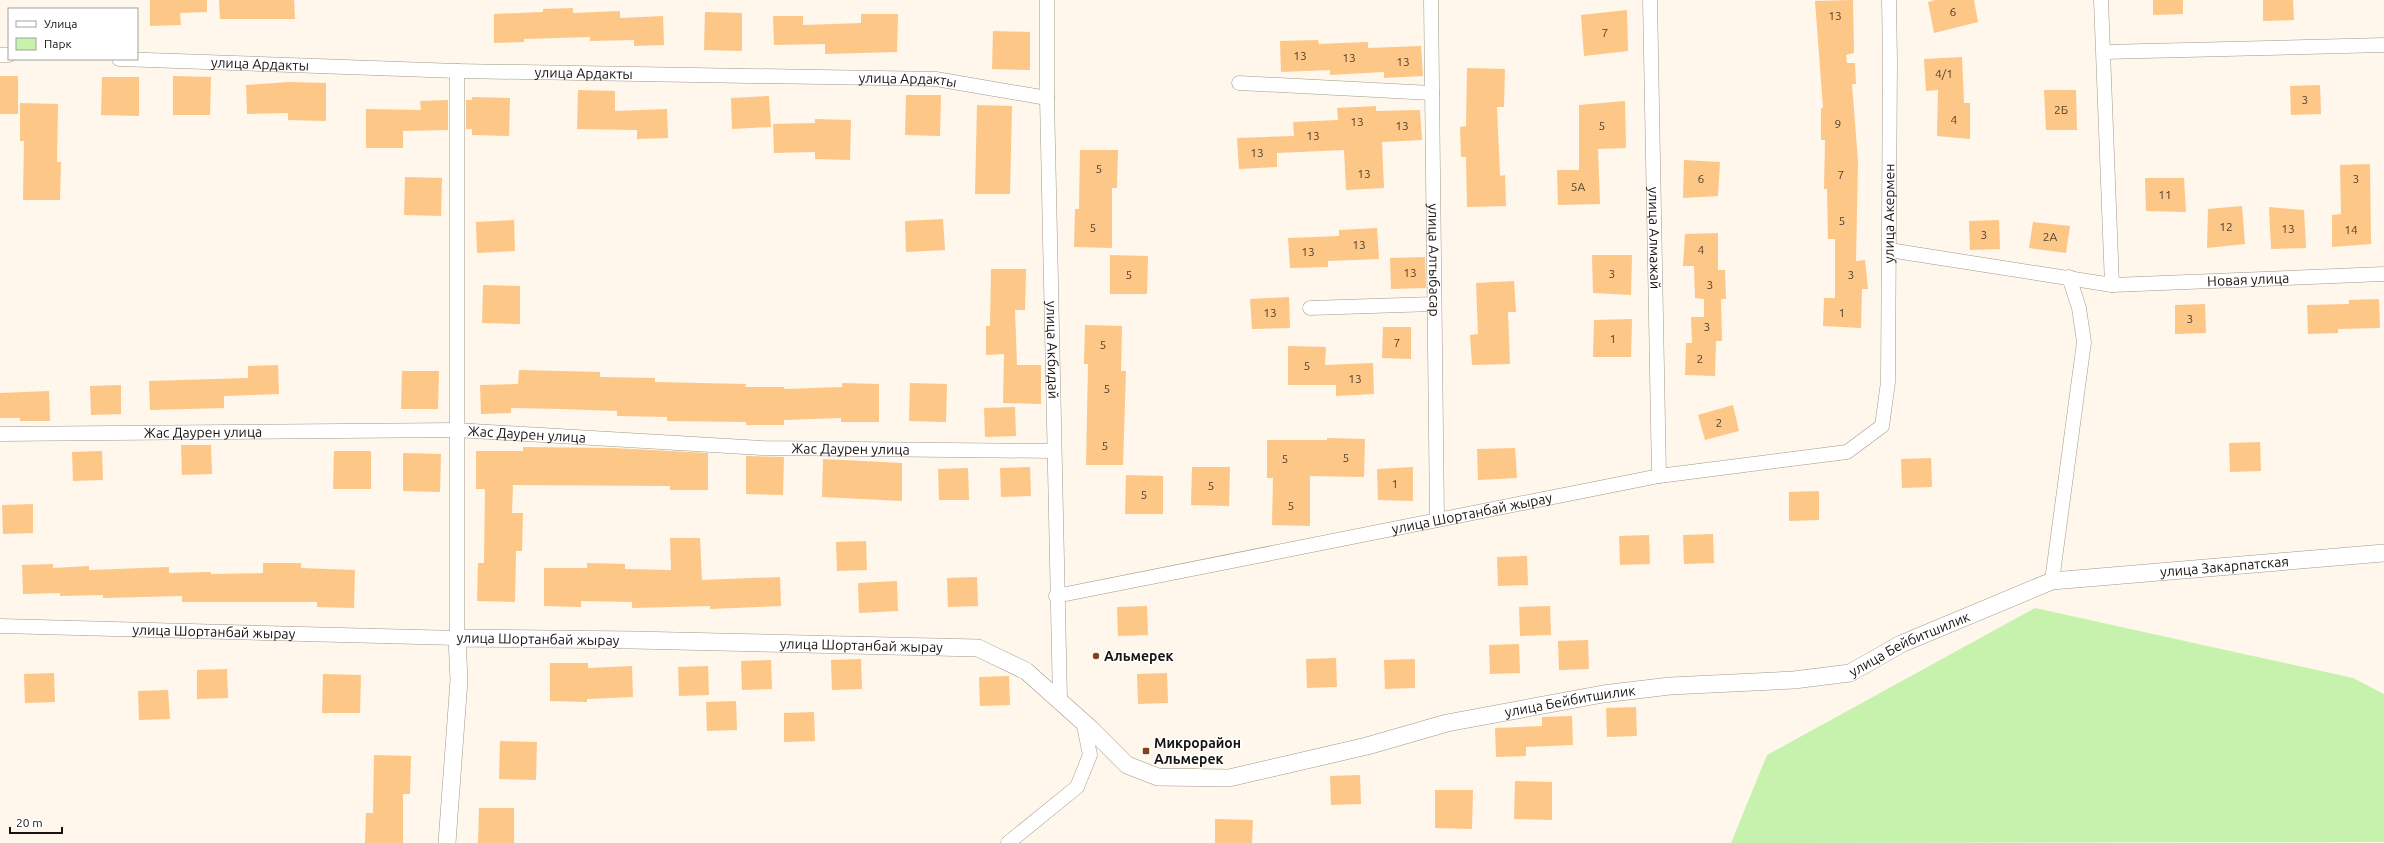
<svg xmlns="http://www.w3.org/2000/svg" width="2384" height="843" font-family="Ubuntu,sans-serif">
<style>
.green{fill:#c6f2ae}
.building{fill:#fdc788}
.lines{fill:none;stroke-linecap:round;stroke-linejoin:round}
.minor-casing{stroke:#a2988d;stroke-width:15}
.tertiary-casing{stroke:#a2988d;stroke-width:18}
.minor{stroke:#fff;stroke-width:14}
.tertiary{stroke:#fff;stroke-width:17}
.poi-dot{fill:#864217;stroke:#fff;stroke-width:1.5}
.labels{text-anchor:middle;stroke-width:3;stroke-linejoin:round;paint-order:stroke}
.number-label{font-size:12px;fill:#51412e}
.street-label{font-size:14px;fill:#181410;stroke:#fff}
.poi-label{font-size:14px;font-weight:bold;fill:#181410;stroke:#fff;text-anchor:start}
</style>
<rect width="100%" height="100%" fill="#fff6ec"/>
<path class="green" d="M2035,608L2353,678L2384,694V842L1731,843L1767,755Z"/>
<g class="building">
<path d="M150,0H207V12L180,13L181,25L150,26Z"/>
<path d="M219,0H294L295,19H220Z"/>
<path d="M1853,0L1854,53L1846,55L1847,63H1855L1856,84H1852L1858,161L1856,261L1865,260L1868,289H1862L1861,328L1823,326L1824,298H1835V239H1828L1827,189H1824L1825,140H1821V108H1823L1815,1Z"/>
<path d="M1935,0H1974L1978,22L1934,33L1928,2Z"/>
<path d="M2153,0H2183V14L2153,15Z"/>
<path d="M2263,0H2293L2294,20L2263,21Z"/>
<path d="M573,8V13L620,11V18L663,16L664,45L634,46V40L590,41V37L524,39V42L494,43V14L543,12V9Z"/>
<path d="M1627,10L1628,51L1584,56L1581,15Z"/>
<path d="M705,12L742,13V51L704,50Z"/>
<path d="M861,14H898L897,52L825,54V44L774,45L773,16H803V25L861,23Z"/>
<path d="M993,31L1030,32V70L992,69Z"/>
<path d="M1318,40L1319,44L1368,42V48L1421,46L1423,76L1384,78V72L1330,75V70L1281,72L1280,41Z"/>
<path d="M1962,57L1964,103H1970V139L1937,136L1938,90L1926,91L1924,59Z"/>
<path d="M1467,68L1505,69L1504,107H1497L1500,176L1505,175L1506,206L1467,207L1466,157H1461L1460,127L1466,126Z"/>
<rect x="0" y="76" width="18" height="38"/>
<path d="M173,76L211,77L210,115H173Z"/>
<path d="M102,77H139V116L101,115Z"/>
<path d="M289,82L326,83V121L288,120V113L247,114L246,85Z"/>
<path d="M2320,85L2321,114L2291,115L2290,86Z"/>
<path d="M578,90L615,91V111L667,109L668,138L637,139V130L577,129Z"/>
<path d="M2044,90H2076L2077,130H2046Z"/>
<path d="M906,95H941L940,136L905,135Z"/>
<path d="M769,96L771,127L732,129L731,98Z"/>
<path d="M472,97L510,98L509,136L472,135V129H466V100H472Z"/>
<path d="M448,100V130L403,131V148H366V109L421,110L420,101Z"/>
<path d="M1625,101L1626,148L1598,149L1600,204L1558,205L1557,170H1579V105Z"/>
<path d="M20,103L58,104L57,162H61L60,200H23L24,141H20Z"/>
<path d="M977,105L1012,106L1010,194H975Z"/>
<path d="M1376,106V111L1420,110L1422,140L1382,142L1384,188L1346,190L1344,150L1277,153V167L1239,169L1237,138L1294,136L1293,122L1338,120L1337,108Z"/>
<path d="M815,119L851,120L850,160L815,159V152L774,153L773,124L815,123Z"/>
<path d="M1080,150H1118L1117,188H1112V248L1074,247L1075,209H1079Z"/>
<path d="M1684,160L1720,162L1718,196L1683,198Z"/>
<path d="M2370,164L2371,244L2332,247V215L2341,214L2340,165Z"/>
<path d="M405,177L442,178L441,216L404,215Z"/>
<path d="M2145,178H2184L2186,212L2146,211Z"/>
<path d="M2242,206L2245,244L2207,248L2208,209Z"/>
<path d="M2269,207L2304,210L2306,248L2271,249Z"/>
<path d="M943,219L945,250L906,252L905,221Z"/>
<path d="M514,220L515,251L477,253L476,222Z"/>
<path d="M1999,220L2000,249L1970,250L1969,221Z"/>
<path d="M2033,222L2070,226L2066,253L2029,248Z"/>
<path d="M1377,228L1379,259L1328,261V267L1290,268L1288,238L1339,236V230Z"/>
<path d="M1718,233V270H1725L1726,299H1721L1722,341H1716L1715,376L1685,375L1686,343H1692L1691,317H1704V299L1695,298L1694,266H1683L1685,234Z"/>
<path d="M1110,255L1148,256L1147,294H1110Z"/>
<path d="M1592,255H1632L1631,295L1593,293Z"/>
<path d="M1425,257L1426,288L1391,289L1390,258Z"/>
<path d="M991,269H1026L1025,310H1015L1017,365H1041V404L1003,403L1004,354L986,355V326H990Z"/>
<path d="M1514,281L1516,312H1508L1510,364L1472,365L1470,335L1478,334L1476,283Z"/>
<path d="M483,285L520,286V324L482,323Z"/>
<path d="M1289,297L1290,328L1252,329L1250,299Z"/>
<path d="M2379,299L2380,328L2338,329V333L2308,334L2307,305L2349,304V300Z"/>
<path d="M2205,304L2206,333L2175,334V305Z"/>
<path d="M1632,319L1631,357H1593L1594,320Z"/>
<path d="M1085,325L1122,326L1121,371H1126L1123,465H1086L1088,364H1084Z"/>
<path d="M1383,327H1411V359L1382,358Z"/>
<path d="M1288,346L1326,347L1325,365L1373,363L1374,394L1336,396V385H1288Z"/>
<path d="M278,365L279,394L224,396V408L150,410L149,381L248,378V366Z"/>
<path d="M519,370L600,372V377L655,378V382L746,384L745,387H784V389L842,387V383L879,384V422H841V418L784,420V425H746V422L667,421V417L617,416V411L562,409L511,408V413L481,414L480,385L518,384Z"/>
<path d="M402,371H439L438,409H401Z"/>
<path d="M910,383L947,384L946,422L909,421Z"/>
<path d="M121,385V414L91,415L90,386Z"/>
<path d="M49,391L50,421H20V418H0V393Z"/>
<path d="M1733,405L1739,431L1705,440L1698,415Z"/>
<path d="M1015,407L1016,436L985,437L984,408Z"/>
<path d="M1327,438L1365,439L1364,477L1310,476V526L1272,525L1273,478H1267V440H1327Z"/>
<path d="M2260,442L2261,471L2230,472L2229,443Z"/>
<path d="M181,445H211L212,474L182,475Z"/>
<path d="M523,447L613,448L708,453V490H670V486L513,485L512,513H523L522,551H516L515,602L477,601L478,563H484L485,489H476V451H523Z"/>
<path d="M1515,448L1517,478L1478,480L1477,449Z"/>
<path d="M102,451L103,480L73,481L72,452Z"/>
<path d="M334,451H371V489H333Z"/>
<path d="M403,453L441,454L440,492L403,491Z"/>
<path d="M746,456L784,457L783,495L746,494Z"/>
<path d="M1931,458L1932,487L1902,488L1901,459Z"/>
<path d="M823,459L902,463V501L822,497Z"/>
<path d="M1030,467L1031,496L1001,497L1000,468Z"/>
<path d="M1192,467H1230L1229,506L1191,505Z"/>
<path d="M1413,467V501L1378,500L1377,469Z"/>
<path d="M968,468L969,500H939L938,469Z"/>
<path d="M1126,475L1163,476V514H1125Z"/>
<path d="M1819,491V520L1789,521V492Z"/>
<path d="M33,504V533L3,534L2,505Z"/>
<path d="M1713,534L1714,563L1684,564L1683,535Z"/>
<path d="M1649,535L1650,564L1620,565L1619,536Z"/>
<path d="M670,538H700L702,580L780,577L781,606L710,609V606L632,608V602L581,601V607L544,606V568H587V563L625,564V569L671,570Z"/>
<path d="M866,541L867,570L837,571L836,542Z"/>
<path d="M1527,556L1528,585L1498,586L1497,557Z"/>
<path d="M263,563H301V568L355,570L354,608L317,607V602H182V596L103,598V595L60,596V593L23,594L22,565L53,564V568L89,566V570L169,567V573L211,572V574L263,573Z"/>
<path d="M977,577L978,606L948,607L947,578Z"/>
<path d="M897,581L898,611L859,613L858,583Z"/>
<path d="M1147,606L1148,635L1118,636L1117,607Z"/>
<path d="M1550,606L1551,635L1520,636L1519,607Z"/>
<path d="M1588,640L1589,669L1559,670L1558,641Z"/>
<path d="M1519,644L1520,673L1490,674L1489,645Z"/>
<path d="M1336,658L1337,687L1307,688L1306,659Z"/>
<path d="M861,659L862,689L832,690L831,660Z"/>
<path d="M1415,659V688L1385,689L1384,660Z"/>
<path d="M771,660L772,689L742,690L741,661Z"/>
<path d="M550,663H588V668L632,666L633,697L587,699V702L550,701Z"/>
<path d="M708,666L709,695L679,696L678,667Z"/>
<path d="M227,669L228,698L197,699V670Z"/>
<path d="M54,673L55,702L25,703L24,674Z"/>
<path d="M1167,673L1168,703L1138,704L1137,674Z"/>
<path d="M323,674L361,675L360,713H322Z"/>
<path d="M1009,676L1010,705L980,706L979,677Z"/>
<path d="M168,690L170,719L139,720L138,691Z"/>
<path d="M736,701L737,730L707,731L706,702Z"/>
<path d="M1636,707L1637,736L1607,737L1606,708Z"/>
<path d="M814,712L815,741L784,742V713Z"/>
<path d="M1572,716L1573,745L1526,747V756L1496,757L1495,728L1542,726V717Z"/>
<path d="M500,741L537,742L536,780L499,779Z"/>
<path d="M374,755L411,756L410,794H403V843H365L366,813H373Z"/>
<path d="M1360,775L1361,804L1331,805L1330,776Z"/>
<path d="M1515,781L1552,782V820L1514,819Z"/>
<path d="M1435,790H1473L1472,829L1435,828Z"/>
<path d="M479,808H514V843H478Z"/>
<path d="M1215,819L1253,820L1252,843H1215Z"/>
</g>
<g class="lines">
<defs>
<g id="minor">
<path id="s1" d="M1047,0V98L1060,700"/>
<path id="s2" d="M1431,0L1437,520"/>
<path id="s3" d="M1650,0L1659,476"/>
<path d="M2101,0L2112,285"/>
<path d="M2104,52L2384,45"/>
<path d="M0,55H9"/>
<path id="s4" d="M119,59L457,71L936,79L1047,98"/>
<path d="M1239,83L1432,93"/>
<path id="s5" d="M1889,250L2112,285L2384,274"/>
<path d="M1310,308L1434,304"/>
<path id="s6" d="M0,434L456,430L762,448L1053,451"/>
<path d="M2052,581L2084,342L2079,308L2069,277"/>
<path id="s7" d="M1056,596L1659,476L1847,452L1882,426L1888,382L1890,60L1889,0"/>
<path id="s8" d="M0,626L457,638V71"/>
<path d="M1008,843L1077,787L1090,755L1083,721"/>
</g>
<g id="tertiary">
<path id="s9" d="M447,843L459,680L457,638L633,640L978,648L1026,671L1091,729L1127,765L1158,777L1229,778L1367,746L1447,723L1603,694L1670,686L1794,680L1850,673L1901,644L2052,581L2384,553"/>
</g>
</defs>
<use href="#minor" class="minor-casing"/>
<use href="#tertiary" class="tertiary-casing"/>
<use href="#minor" class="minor"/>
<use href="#tertiary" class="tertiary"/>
</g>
<g class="poi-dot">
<circle cx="1096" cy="656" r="4"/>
<rect x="1142" y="747" width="8" height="8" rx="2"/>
</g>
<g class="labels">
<g class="number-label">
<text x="1953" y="16">6</text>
<text x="1835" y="20">13</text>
<text x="1605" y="37">7</text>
<text x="1300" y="60">13</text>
<text x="1349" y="62">13</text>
<text x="1403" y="66">13</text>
<text x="1944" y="78">4/1</text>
<text x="2305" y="104">3</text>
<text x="2061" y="114">2Б</text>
<text x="1954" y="124">4</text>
<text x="1357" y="126">13</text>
<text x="1838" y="128">9</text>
<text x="1402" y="130">13</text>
<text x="1602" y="130">5</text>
<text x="1313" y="140">13</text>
<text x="1257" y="157">13</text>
<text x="1099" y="173">5</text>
<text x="1364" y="178">13</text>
<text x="1841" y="179">7</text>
<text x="1701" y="183">6</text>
<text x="2356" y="183">3</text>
<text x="1578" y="191">5А</text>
<text x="2165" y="199">11</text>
<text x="1842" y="225">5</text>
<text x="2226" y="231">12</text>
<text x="1093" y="232">5</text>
<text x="2288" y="233">13</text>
<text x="2351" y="234">14</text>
<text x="1984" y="239">3</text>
<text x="2050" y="241">2А</text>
<text x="1359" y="249">13</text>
<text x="1701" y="254">4</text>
<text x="1308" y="256">13</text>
<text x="1410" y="277">13</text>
<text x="1612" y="278">3</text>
<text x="1129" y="279">5</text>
<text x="1851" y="279">3</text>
<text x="1710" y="289">3</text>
<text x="1270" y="317">13</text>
<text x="1842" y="317">1</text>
<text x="2190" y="323">3</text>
<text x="1707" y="331">3</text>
<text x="1613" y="343">1</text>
<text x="1397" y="347">7</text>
<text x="1103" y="349">5</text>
<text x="1700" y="363">2</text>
<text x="1307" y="370">5</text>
<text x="1355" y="383">13</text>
<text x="1107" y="393">5</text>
<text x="1719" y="427">2</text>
<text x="1105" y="450">5</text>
<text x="1346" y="462">5</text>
<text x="1285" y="463">5</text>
<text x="1395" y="488">1</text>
<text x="1211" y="490">5</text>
<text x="1144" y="499">5</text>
<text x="1291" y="510">5</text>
</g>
<g class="street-label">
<text dy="5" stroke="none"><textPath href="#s4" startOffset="141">улица Ардакты</textPath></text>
<text dy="5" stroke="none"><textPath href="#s4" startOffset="465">улица Ардакты</textPath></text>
<text dy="5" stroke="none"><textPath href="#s4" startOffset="789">улица Ардакты</textPath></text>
<text dy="5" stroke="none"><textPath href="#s7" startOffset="1061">улица Акермен</textPath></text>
<text dy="5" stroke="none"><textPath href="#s3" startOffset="238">улица Алмажай</textPath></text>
<text dy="5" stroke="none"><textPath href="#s2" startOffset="260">улица Алтыбасар</textPath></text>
<text dy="5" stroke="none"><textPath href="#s5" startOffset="362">Новая улица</textPath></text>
<text dy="5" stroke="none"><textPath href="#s1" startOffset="350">улица Акбидай</textPath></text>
<text dy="5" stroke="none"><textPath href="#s6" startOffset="203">Жас Даурен улица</textPath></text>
<text dy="5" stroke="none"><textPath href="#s6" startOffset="527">Жас Даурен улица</textPath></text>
<text dy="5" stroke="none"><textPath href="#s6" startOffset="851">Жас Даурен улица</textPath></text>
<text dy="5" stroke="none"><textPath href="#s7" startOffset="424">улица Шортанбай жырау</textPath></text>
<text dy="5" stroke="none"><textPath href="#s9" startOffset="2049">улица Закарпатская</textPath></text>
<text dy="5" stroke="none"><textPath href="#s8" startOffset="214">улица Шортанбай жырау</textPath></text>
<text transform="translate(538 639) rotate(1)" y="5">улица Шортанбай жырау</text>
<text dy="5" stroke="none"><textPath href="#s9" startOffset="1720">улица Бейбитшилик</textPath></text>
<text dy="5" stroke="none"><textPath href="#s9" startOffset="610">улица Шортанбай жырау</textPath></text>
<text dy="5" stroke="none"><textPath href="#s9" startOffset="1372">улица Бейбитшилик</textPath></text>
</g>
<g class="poi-label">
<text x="1104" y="661">Альмерек</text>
<text x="1154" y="748">Микрорайон<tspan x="1154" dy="16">Альмерек</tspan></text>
</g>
</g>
<rect x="8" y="8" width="130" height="52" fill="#ffffff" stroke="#a3a19f"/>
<rect x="16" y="21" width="20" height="6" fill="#ffffff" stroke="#a3a19f"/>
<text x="44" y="28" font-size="12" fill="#181410">Улица</text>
<rect x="16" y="38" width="20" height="12" fill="#c6f2ae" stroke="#a3a19f"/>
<text x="44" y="48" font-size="12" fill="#181410">Парк</text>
<path d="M10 827v6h52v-6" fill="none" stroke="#181410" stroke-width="2"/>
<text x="16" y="827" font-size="12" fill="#181410" stroke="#ffffff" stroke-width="3" paint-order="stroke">20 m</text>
</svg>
